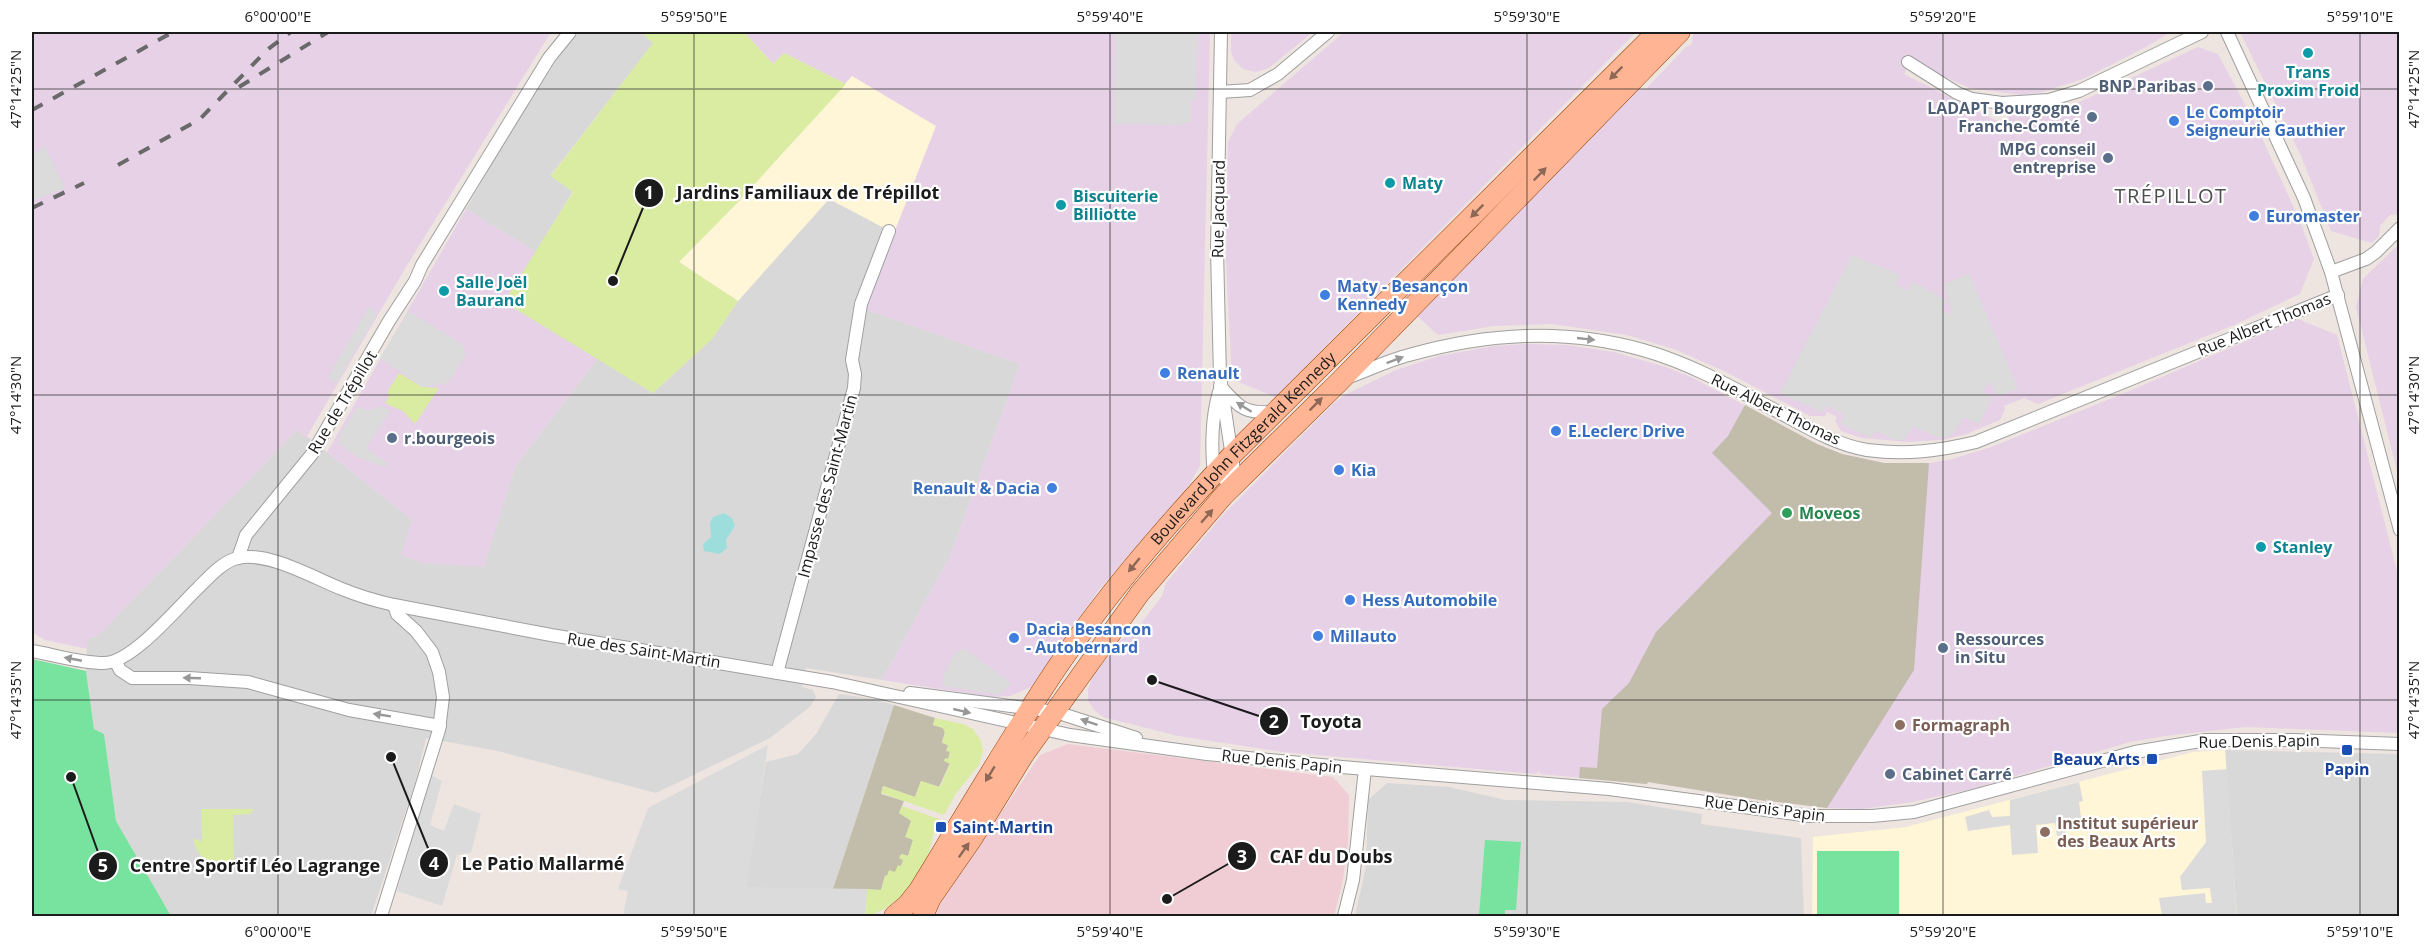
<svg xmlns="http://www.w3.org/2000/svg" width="2431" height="948" font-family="'Open Sans',sans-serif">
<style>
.residential{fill:#d9d8d8}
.commercial{fill:#f0cdd5}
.industrial{fill:#e6d1e7}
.education{fill:#fff5d7}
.construction{fill:#c2bcab}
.grass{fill:#d9eca2}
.pitch{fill:#78e29f}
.parking{fill:#dbdbdb}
.water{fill:#9ddedd}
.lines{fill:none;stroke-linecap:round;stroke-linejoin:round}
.minor-casing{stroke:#9f9f9f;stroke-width:14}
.primary-casing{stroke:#923d00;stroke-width:21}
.minor{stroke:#fff;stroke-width:12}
.primary{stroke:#ffb593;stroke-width:20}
.rail{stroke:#696969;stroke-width:4;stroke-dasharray:12 12;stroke-linecap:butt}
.oneway{fill:#8d6857}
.oneway2{fill:#989898}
.ticks{fill:none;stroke:#1b1b1b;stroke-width:1.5;stroke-opacity:0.45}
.culture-dot{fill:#0f9aa8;stroke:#fff;stroke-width:2}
.service-dot{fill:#5c6f8a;stroke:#fff;stroke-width:2}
.shop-dot{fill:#3f7fe0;stroke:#fff;stroke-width:2}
.leisure-dot{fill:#2e9e5b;stroke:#fff;stroke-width:2}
.education-dot{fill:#8d6e63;stroke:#fff;stroke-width:2}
.transit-dot{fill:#1a4fb4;stroke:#fff;stroke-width:2}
.labels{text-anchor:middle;stroke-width:4.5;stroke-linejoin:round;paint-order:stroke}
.culture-label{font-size:16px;font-weight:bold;fill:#0d838f;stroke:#fff;text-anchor:start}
.service-label{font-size:16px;font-weight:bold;fill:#4e5e75;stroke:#fff;text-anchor:end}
.shop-label{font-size:16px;font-weight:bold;fill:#366cbe;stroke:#fff;text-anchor:start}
.street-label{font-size:16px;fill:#1b1b1b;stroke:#fff}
.leisure-label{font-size:16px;font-weight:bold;fill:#27864d;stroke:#fff;text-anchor:start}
.education-label{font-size:16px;font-weight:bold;fill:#785e54;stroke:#fff;text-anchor:start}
.transit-label{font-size:16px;font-weight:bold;fill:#164399;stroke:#fff;text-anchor:end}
.quarter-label{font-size:20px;letter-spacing:1.5px;fill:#4e4e4e;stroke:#fff}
.leader{fill:none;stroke:#1b1b1b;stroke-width:2}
.callout-dot{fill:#1b1b1b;stroke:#fff;stroke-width:2}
.mark-label{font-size:18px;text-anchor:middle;font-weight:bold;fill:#fff}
.callout-label{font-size:18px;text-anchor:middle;font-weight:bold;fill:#1b1b1b;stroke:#fff;stroke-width:4.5;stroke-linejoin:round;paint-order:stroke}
.neatline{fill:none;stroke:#1b1b1b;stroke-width:2}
.ticks-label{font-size:15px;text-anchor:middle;fill:#1b1b1b}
</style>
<rect width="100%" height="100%" fill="#eee5e0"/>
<g class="residential">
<path d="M580,32H641L654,42L551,175L573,191L536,252L466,209L504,143L565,47Z"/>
<path d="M829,199L894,233L864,309L1020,364L951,554L882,680L806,668L802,687L813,690L816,697L811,706L770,738L656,793L498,751L426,738L415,783L371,916H171L116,821L104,734L94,729L86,671L87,639L98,636L298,429L412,520L483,567L515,467L598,358L653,393L712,339L738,301Z"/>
<path d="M839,694L874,699L894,705L833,889L745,888L766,762L798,754L816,734Z"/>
<path d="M2225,750L2399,754V916H2237Z"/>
<path d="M1387,783L1449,787L1506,800L1628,802L1702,814L1701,824L1801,838L1804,916H1355L1366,866L1368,800Z"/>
</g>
<path class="commercial" d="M1068,744L1333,777L1349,795L1348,842L1343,880L1334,916H935L941,902L1040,755Z"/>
<g class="industrial">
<path d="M32,32H551L406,267L306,438L297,430L98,636L87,639L88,649L45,640L32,632Z"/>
<path d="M744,32H1210L1200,466L1189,485L1098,591L1031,687L1010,696L992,697L882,680L951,554L1020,364L864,309L894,233L852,76L846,84L784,53L773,64Z"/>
<path d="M1231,32H1313L1269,68L1256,72L1243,69L1234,60L1231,52Z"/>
<path d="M1344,32H1636L1275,397L1232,379L1226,260L1228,142L1237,124Z"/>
<path d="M1693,32H2171L2146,47L2083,79L2042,92L2022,95L1970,88L1940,75L1911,58L1904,74L2005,125L2011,112H2043L2071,106L2198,47L2218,54L2255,123L2300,221L2314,259L2300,294L2234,325L2038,404L2024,398L2004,406L2005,409L2000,420L1964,435L1941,440L1908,442L1862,438L1841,431L1835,421L1837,417L1827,412L1825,416H1810L1724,371L1674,349L1627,335L1552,324L1494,326L1438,335L1417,316L1634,90L1646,89L1686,47L1692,44Z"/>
<path d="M2240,32H2399V214L2390,215L2380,226L2379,236L2372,243L2331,231L2301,156Z"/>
<path d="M466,209L536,252L504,302L598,358L515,467L484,567L422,563L401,555L412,520L327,452Z"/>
<path d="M2399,244V479L2356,307L2363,279Z"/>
<path d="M2298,319L2337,335L2399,579L2398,733L2245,727L2165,736L2130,742L1972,789L1912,802L1862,809L1827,808L1769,801L1768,799L1766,801L1648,782L1647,784L1540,774L1539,771L1536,774L1283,752L1178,736L1103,717L1094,710L1088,700V689L1092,678L1120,640L1133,634L1162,596L1166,583L1221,517L1333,404L1343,396L1396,370L1439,356L1494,346L1527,344L1567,345L1614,352L1666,367L1691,377L1817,444L1842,454L1884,463H1929L1949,460L1991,447L2115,397Z"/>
</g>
<g class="education">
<path d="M852,76L936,126L894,233L829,199L738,301L679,262L739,201Z"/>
<path d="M2225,750L2237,916H1812L1813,837L1906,827L2193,752Z"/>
</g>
<g class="construction">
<path d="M1745,405L1817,444L1842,454L1884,463H1929L1914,670L1827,808L1769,801L1768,799L1766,801L1648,782L1647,784L1579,778L1580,767L1597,768L1602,709L1629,683L1656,632L1772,513L1712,453L1728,436Z"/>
<path d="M894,705L935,718L933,725L943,728L945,732L942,742L948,745L950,752L948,759L950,763L939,787L921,781L915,797L883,786L881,794L904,801L899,813L911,820L913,840L908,856L901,854L904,860L901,866L895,872L885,876L881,890L833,889Z"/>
</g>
<g class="grass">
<path d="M641,32H744L773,64L784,53L846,84L739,201L679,262L738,301L712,339L653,393L504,302L573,192L551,176L653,43Z"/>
<path d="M399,373L422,387L439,388L415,424L403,411L385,403L390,395L387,393Z"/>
<path d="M935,718L963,724L973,729L981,741L983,751L979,765L957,792L944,815L881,793L883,786L915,797L921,781L940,787L950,764L944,761L945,758L948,759L950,752L946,751L948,745L942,743L945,733L943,728L933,725Z"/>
<path d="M902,806L939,819C932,833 933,841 928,855C916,881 895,911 865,916L867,889L881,890L885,876H887L889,870L895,872L898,865L901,866L903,860L899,858L901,854L908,856L913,840L905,837L911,821L899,813Z"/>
<path d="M201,809H254L250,814L233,815L234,868C212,862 199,864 193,838L202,842Z"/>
</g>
<g class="pitch">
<path d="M32,659L86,671L94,729L104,734L116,821L171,916H32Z"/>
<path d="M1485,840L1521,842L1516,910H1505V916H1479Z"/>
<rect x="1817" y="851" width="82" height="65"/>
</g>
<g class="parking">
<path d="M1115,32H1198L1196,99L1191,100V123H1184L1183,125L1114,124Z"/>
<path d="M45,147L65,188L32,201V155Z"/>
<path d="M1852,255L1900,275L1896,285L1908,291L1913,282L1947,300L1942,310L1953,314L1944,285L1969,273L2018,389L1997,396L1990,380L1983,392L1993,396L1979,424L1964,417L1952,435L1941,438L1912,427L1904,440H1894L1875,431L1871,438L1841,424L1844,414L1827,406L1823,413L1780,393Z"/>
<path d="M369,307L377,314L336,384L328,377Z"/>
<path d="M408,311L462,344L466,355L448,383L423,387L380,358Z"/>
<path d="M358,406L366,410L383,406L390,411L368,445V449L388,463L385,467L355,456L339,444V436Z"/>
<path d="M964,648L1011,683L1000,695L942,686L944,675L954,654Z"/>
<path d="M768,745L746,887L867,889L865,916H623L628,891L618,889L648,808Z"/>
<path d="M2227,769L2237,916H2162L2159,898L2205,893L2206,903H2212L2210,888L2182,890L2180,877L2206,842L2202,771Z"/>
<path d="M431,775L442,781L430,825L444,831L454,804L481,814L471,853L457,855L442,906L397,891Z"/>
<path d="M2079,782L2083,801L2079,802L2081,818L2064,820L2066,835L2057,836L2055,823L2036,825L2038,853L2012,855L2010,825L1968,831L1965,817L1989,810L1992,817L2010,816V800Z"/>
</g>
<path class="water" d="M724,513L732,518L735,526L726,540L727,548L720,554L704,551L703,544L711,537L710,523L713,517Z"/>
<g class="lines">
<defs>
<g id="minor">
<path d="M1221,32L1217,250L1220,377L1236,484"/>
<path d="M2227,32L2304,198L2331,272L2400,530"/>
<path d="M1908,62L1957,93L1972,99L2002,103L2049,100L2079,91L2202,32"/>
<path d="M1220,92L1250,90L1278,74L1328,32"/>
<path d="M2331,272L2366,259L2376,252L2400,228"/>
<path d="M1349,377C1369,370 1389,360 1409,355C1486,333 1566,328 1643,350C1693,364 1739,391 1784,415C1810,429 1837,445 1867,450C1906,455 1939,451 1976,442L2338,295"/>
<path d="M1220,386C1240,408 1244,414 1275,412"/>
<path d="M1219,392C1211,420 1211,446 1214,474L1236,484"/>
<path d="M238,558L246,535L312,454L389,321L415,281L422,265L549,58L570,32"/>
<path d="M32,651C55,655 80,663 104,663C132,663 177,608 198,588C209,577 223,561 238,558C268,551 314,578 342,589C359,596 376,601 394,605L551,635L832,682L1070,735L1207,754L1342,767L1609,789L1810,816H1872L1914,812L2135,752L2206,740H2293L2400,744"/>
<path d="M116,662L120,670L132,678H189L248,682L349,710L440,726"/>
<path d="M777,673L854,388L855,374L852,360L861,304L889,231"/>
<path d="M910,693L1056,712L1136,738"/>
<path d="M381,916L439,730L443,697L439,672L432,652L416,631L397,614L394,605"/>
<path d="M1344,916L1353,880L1365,769"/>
</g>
<g id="primary">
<path id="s1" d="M894,916L907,905L919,890C962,820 1003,750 1048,681C1101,600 1165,527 1231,456L1657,32"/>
<path d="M923,916L931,898L972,839L1023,756L1140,593L1224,495L1340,381L1680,32"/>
</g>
</defs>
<use href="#minor" class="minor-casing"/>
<use href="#primary" class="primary-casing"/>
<use href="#minor" class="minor"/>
<use href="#primary" class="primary"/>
<g class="rail">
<path d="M239,87L328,32"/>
<path d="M32,110L173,32"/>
<path d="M118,165L200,119L267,50L291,32"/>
<path d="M32,208L84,183"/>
</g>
</g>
<defs><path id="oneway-solid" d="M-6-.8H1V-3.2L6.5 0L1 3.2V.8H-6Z" transform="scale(1.5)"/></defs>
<g class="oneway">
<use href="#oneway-solid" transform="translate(1616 73) rotate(135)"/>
<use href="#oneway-solid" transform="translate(1540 174) rotate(-46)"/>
<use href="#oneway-solid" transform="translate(1477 211) rotate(135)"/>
<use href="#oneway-solid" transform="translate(1316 404) rotate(-45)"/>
<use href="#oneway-solid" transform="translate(1207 516) rotate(-49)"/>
<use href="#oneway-solid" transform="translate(1134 565) rotate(129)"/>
<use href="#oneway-solid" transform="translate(990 774) rotate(121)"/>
<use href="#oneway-solid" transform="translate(964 850) rotate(-55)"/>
</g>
<g class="oneway2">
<use href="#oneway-solid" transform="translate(1586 339) rotate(6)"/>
<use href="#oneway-solid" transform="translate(1395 360) rotate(-21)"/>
<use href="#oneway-solid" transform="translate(1244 407) rotate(-148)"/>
<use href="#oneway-solid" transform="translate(73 659) rotate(-169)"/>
<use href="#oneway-solid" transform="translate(192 678) rotate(-178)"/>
<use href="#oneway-solid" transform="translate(962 711) rotate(13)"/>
<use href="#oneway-solid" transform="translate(382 715) rotate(-171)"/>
<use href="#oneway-solid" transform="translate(1089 722) rotate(-161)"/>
</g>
<path class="ticks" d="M278,32V916M694,32V916M1110,32V916M1527,32V916M1943,32V916M2360,32V916M32,89H2400M32,395H2400M32,700H2400"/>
<g class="culture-dot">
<circle cx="2308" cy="53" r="6"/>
<circle cx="1390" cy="183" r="6"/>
<circle cx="1061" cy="205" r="6"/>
<circle cx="444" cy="291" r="6"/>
<circle cx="2261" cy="547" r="6"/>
</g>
<g class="service-dot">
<circle cx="2208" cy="86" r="6"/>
<circle cx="2092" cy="117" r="6"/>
<circle cx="2108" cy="158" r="6"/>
<circle cx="392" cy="438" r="6"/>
<circle cx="1943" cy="648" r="6"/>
<circle cx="1890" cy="774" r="6"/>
</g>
<g class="shop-dot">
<circle cx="2174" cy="121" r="6"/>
<circle cx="2254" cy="216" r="6"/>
<circle cx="1325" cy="295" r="6"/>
<circle cx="1165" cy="373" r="6"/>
<circle cx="1556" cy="431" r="6"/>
<circle cx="1339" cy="470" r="6"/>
<circle cx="1052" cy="488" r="6"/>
<circle cx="1350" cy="600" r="6"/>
<circle cx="1318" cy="636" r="6"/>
<circle cx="1014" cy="638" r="6"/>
</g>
<circle class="leisure-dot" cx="1787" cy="513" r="6"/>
<g class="education-dot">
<circle cx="1900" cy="725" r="6"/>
<circle cx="2045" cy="832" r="6"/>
</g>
<g class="transit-dot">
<rect x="2341" y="744" width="12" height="12" rx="3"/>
<rect x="2146" y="753" width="12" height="12" rx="3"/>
<rect x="935" y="821" width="12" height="12" rx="3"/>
</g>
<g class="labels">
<g class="culture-label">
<text x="2308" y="78" text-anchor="middle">Trans<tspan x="2308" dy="18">Proxim Froid</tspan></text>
<text x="1402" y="189">Maty</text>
<text x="1073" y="202">Biscuiterie<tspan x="1073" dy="18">Billiotte</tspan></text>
<text x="456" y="288">Salle Joël<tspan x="456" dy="18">Baurand</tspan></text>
<text x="2273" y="553">Stanley</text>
</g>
<g class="service-label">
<text x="2196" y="92">BNP Paribas</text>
<text x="2080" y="114">LADAPT Bourgogne<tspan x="2080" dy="18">Franche-Comté</tspan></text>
<text x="2096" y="155">MPG conseil<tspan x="2096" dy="18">entreprise</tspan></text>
<text x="404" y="444" text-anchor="start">r.bourgeois</text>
<text x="1955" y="645" text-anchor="start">Ressources<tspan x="1955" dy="18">in Situ</tspan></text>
<text x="1902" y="780" text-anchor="start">Cabinet Carré</text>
</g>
<g class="shop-label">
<text x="2186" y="118">Le Comptoir<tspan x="2186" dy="18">Seigneurie Gauthier</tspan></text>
<text x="2266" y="222">Euromaster</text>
<text x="1337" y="292">Maty - Besançon<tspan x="1337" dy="18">Kennedy</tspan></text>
<text x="1177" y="379">Renault</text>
<text x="1568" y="437">E.Leclerc Drive</text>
<text x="1351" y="476">Kia</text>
<text x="1040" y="494" text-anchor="end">Renault &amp; Dacia</text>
<text x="1362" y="606">Hess Automobile</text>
<text x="1026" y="635">Dacia Besancon<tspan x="1026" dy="18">- Autobernard</tspan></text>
<text x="1330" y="642">Millauto</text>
</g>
<g class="street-label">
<text transform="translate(1218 209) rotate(-89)" y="6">Rue Jacquard</text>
<text transform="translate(2264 324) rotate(-22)" y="6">Rue Albert Thomas</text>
<text transform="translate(342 402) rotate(-59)" y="6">Rue de Trépillot</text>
<text transform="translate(1776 409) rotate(26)" y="6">Rue Albert Thomas</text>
<text dy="6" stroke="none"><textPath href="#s1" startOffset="586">Boulevard John Fitzgerald Kennedy</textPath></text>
<text transform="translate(827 486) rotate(-75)" y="6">Impasse des Saint-Martin</text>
<text transform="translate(644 650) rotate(9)" y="6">Rue des Saint-Martin</text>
<text transform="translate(2259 741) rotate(-1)" y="6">Rue Denis Papin</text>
<text transform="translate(1282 761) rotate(6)" y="6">Rue Denis Papin</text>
<text transform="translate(1765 808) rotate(7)" y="6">Rue Denis Papin</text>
</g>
<g class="leisure-label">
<text x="1799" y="519">Moveos</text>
</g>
<g class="education-label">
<text x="1912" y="731">Formagraph</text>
<text x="2057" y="829">Institut supérieur<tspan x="2057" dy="18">des Beaux Arts</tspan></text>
</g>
<g class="transit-label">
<text x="2140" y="765">Beaux Arts</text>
<text x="2347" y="775" text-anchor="middle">Papin</text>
<text x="953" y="833" text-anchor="start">Saint-Martin</text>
</g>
<g class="quarter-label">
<text x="2171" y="203">TRÉPILLOT</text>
</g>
</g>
<path class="leader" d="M613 281L649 193M1152 680L1274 721M1167 899L1242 856M391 757L434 863M71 777L103 866"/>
<g class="callout-dot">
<circle cx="613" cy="281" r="6"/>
<circle cx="1152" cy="680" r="6"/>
<circle cx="1167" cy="899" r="6"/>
<circle cx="391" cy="757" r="6"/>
<circle cx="71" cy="777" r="6"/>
<circle cx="649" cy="193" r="15"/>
<circle cx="1274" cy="721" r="15"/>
<circle cx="1242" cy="856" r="15"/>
<circle cx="434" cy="863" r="15"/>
<circle cx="103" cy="866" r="15"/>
</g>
<g class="mark-label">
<text x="649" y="199">1</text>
<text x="1274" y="728">2</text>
<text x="1242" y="863">3</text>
<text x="434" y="870">4</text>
<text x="103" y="872">5</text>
</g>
<g class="callout-label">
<text x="808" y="199">Jardins Familiaux de Trépillot</text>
<text x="1331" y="728">Toyota</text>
<text x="1331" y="863">CAF du Doubs</text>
<text x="543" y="870">Le Patio Mallarmé</text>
<text x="255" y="872">Centre Sportif Léo Lagrange</text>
</g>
<rect width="2431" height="948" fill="none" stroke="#ffffff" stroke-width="66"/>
<rect x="33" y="33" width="2365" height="882" class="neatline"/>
<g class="ticks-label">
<text x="278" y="22">6°00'00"E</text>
<text x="694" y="22">5°59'50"E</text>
<text x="1110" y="22">5°59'40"E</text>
<text x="1527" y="22">5°59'30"E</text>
<text x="1943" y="22">5°59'20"E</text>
<text x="2360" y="22">5°59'10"E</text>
<text transform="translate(2414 89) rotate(-90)" y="5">47°14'25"N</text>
<text transform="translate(16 89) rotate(-90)" y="5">47°14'25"N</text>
<text transform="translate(2414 395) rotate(-90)" y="5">47°14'30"N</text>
<text transform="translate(16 395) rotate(-90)" y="5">47°14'30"N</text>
<text transform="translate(2414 700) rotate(-90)" y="5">47°14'35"N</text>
<text transform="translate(16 700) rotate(-90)" y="5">47°14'35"N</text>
<text x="278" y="937">6°00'00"E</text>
<text x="694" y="937">5°59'50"E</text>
<text x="1110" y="937">5°59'40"E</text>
<text x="1527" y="937">5°59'30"E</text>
<text x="1943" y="937">5°59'20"E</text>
<text x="2360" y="937">5°59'10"E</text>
</g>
</svg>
